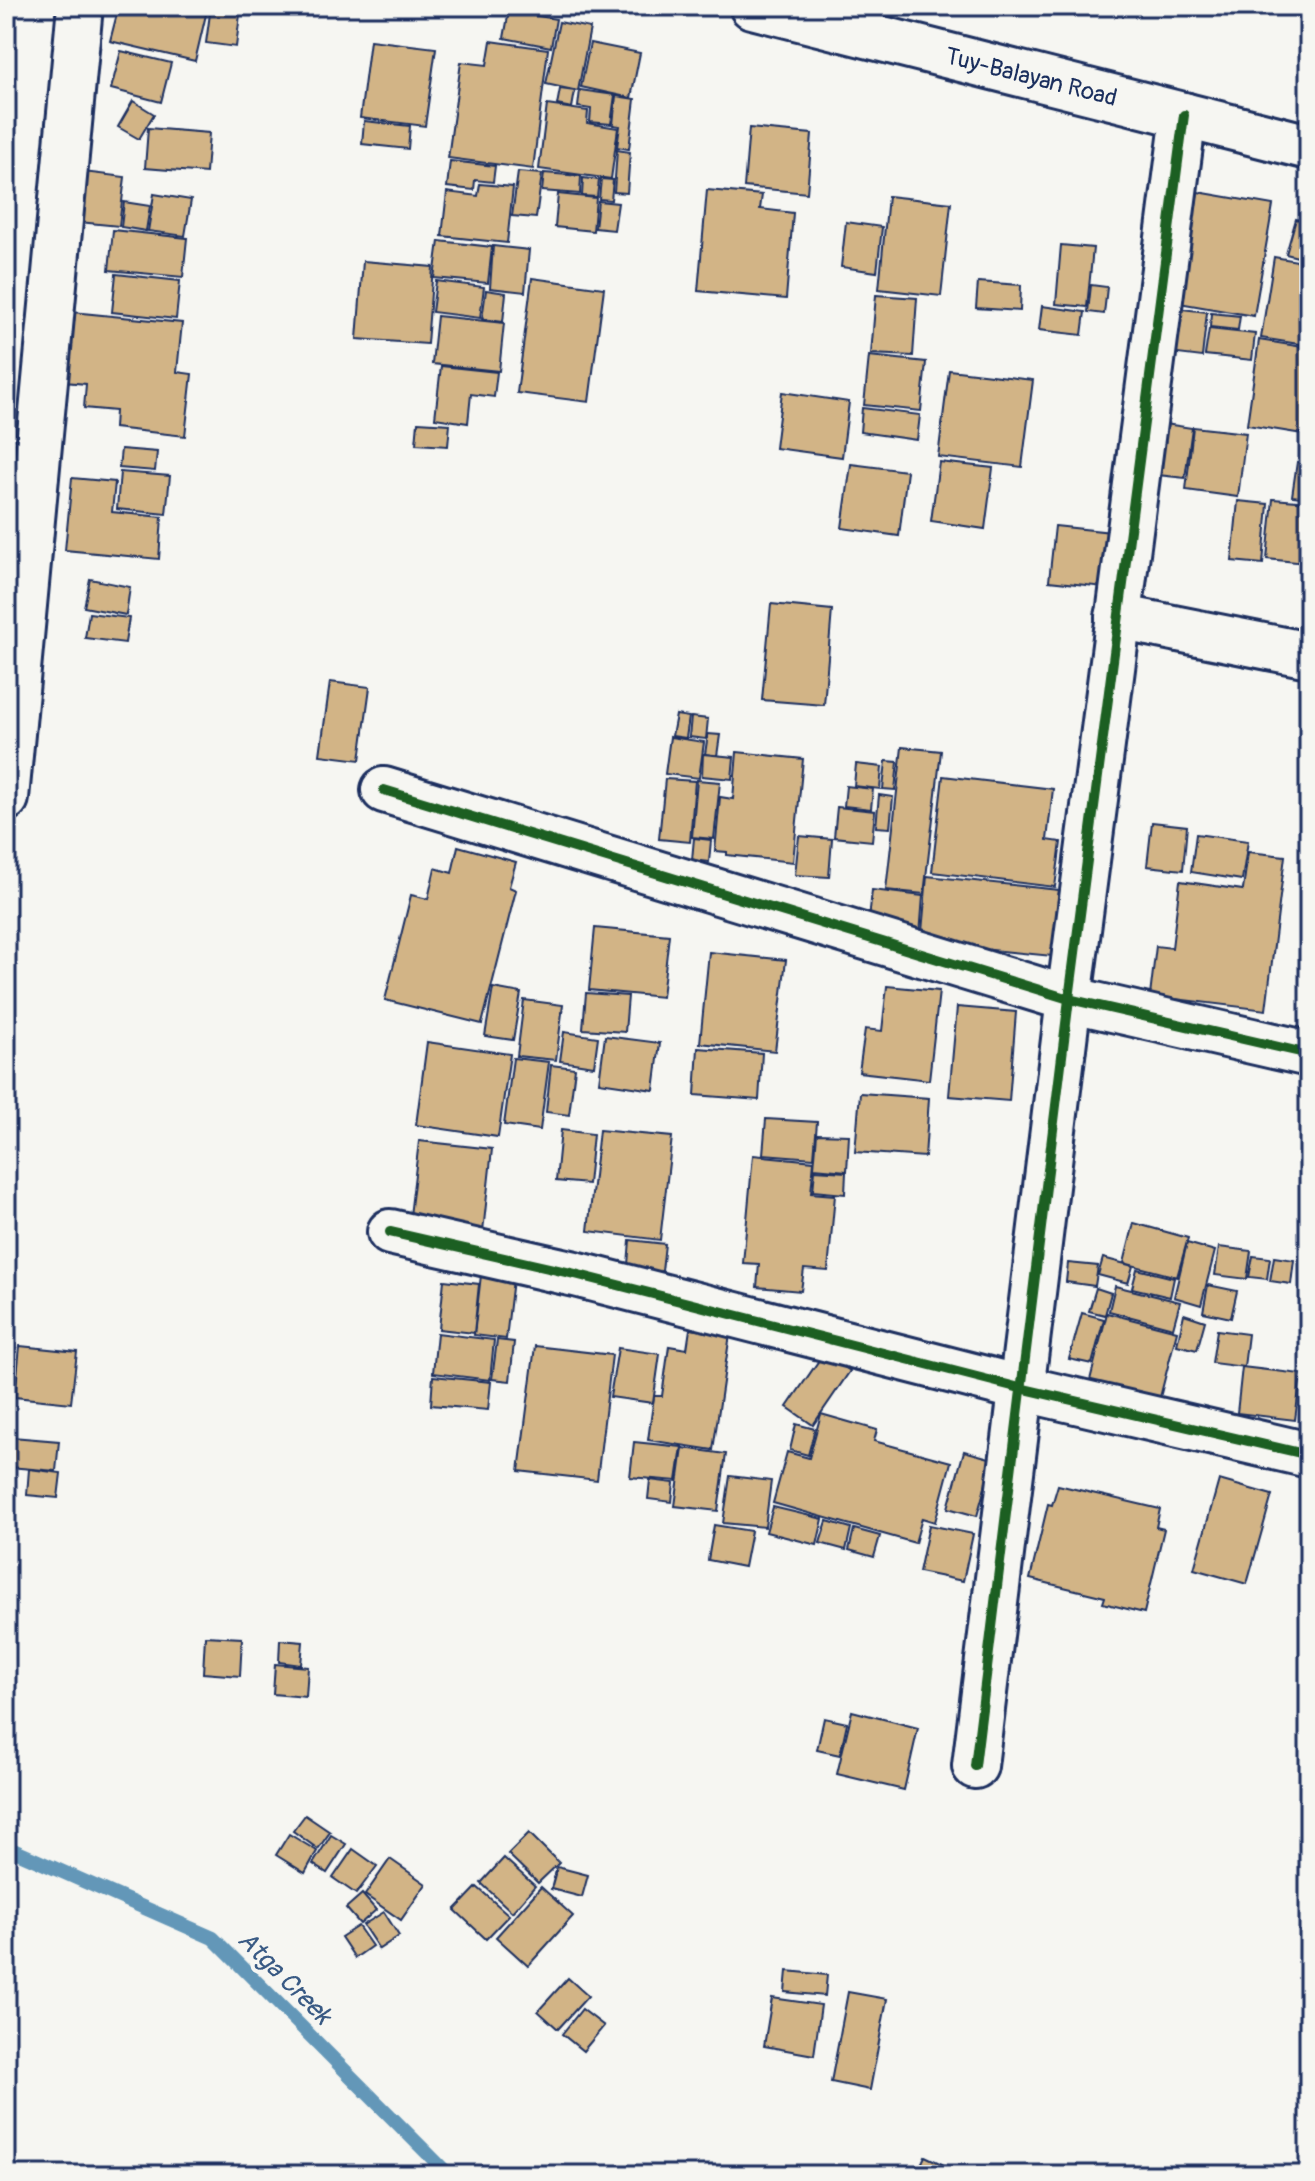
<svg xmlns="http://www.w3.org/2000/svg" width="1315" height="2181" font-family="Pangolin,sans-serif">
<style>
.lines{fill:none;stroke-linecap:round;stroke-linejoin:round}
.stream{stroke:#6397b8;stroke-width:14}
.building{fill:#d2b486;stroke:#1b2f5e;stroke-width:2}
.minor-casing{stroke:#1b2f5e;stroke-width:50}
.major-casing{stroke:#1b2f5e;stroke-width:50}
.minor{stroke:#f6f6f2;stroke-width:44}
.major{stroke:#f6f6f2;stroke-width:44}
.cycleway-casing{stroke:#f6f6f2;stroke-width:15}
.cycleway{stroke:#1b5e20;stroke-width:10}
.labels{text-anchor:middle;stroke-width:8;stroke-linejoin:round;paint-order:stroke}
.street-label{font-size:24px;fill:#1b2f5e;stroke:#f6f6f2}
.water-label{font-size:26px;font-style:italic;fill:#395a84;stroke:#f6f6f2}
</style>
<rect width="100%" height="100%" fill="#f6f6f2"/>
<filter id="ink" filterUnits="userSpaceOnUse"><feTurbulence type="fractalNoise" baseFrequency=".0125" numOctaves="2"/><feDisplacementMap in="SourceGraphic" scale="16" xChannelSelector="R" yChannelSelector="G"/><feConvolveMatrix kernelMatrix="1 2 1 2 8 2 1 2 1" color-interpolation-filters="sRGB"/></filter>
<g filter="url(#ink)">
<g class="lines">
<path class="stream" d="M6,1847L213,1938L449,2175"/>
</g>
<g class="building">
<path d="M119,6H208L195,61L110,41Z"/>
<path d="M211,6H241L236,47L206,43Z"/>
<path d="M509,11L556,19L551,47L504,38Z"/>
<path d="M559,22L590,28L578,91L546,84Z"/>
<path d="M370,40L436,48L425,126L360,118Z"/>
<path d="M491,41L548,49L533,169L448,158L461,62L487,65Z"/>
<path d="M590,43L640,53L631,98L581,87Z"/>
<path d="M121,51L171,63L161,102L111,89Z"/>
<path d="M560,89L575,91L572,108L557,105Z"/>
<path d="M580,90L615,95L611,124L590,122L591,109L578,107Z"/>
<path d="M616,96L635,99L629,149L617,147L620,126L613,125Z"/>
<path d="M133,101L154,114L139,139L118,127Z"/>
<path d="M547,105L588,111L587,123L618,128L611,179L539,169Z"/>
<path d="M364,121L410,126L408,149L362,144Z"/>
<path d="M148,128L209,133L206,173L145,168Z"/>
<path d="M749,128L812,134L807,193L744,187Z"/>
<path d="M617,150L630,152L627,193L614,192Z"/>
<path d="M450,161L495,166L493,182L475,180L474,190L447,187Z"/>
<path d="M75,171L125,177L119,226L69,221Z"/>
<path d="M518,172L542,174L536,218L512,216Z"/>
<path d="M544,173L581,176L580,194L542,191Z"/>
<path d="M583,178L599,180L597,197L582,196Z"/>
<path d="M601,179L613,180L611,200L599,199Z"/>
<path d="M480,184L513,187L507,243L442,236L447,192L478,196Z"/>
<path d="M707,190L762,195L760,209L793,213L786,299L698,291Z"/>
<path d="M1198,192L1273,205L1254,316L1179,303Z"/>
<path d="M154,194L191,200L185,236L148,231Z"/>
<path d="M558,194L596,198L593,231L555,227Z"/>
<path d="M888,196L951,203L941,296L879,289Z"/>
<path d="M598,201L618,203L614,230L595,228Z"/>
<path d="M124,202L150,206L146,231L121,227Z"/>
<path d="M1296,219L1309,222V260L1286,254Z"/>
<path d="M846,222L882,227L877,272L841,267Z"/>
<path d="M113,230L187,238L183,277L109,270Z"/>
<path d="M439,241L492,247L488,283L434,278Z"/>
<path d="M1061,245L1093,248L1087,307L1056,304Z"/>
<path d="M493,246L529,250L525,292L490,288Z"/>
<path d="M1274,257L1309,263V317L1305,345L1261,338Z"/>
<path d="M363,261L433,267L427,344L357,339Z"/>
<path d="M116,274L180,281L176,319L112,312Z"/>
<path d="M532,278L604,288L589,402L517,393Z"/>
<path d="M436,281L484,287L480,318L432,312Z"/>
<path d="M978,282L1021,285L1020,311L976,308Z"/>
<path d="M1091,285L1107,287L1104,314L1088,312Z"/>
<path d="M486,290L506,293L503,322L482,319Z"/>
<path d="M876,295L917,298L913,356L871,354Z"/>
<path d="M1042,306L1085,312L1082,335L1039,330Z"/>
<path d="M1174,308L1207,312L1202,357L1169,353Z"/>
<path d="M72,312L182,323L177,372L192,374L185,436L114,428L115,411L84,408L86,384L65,382Z"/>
<path d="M1211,313L1240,316L1238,330L1210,327Z"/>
<path d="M437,316L504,323L499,371L432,364Z"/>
<path d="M1209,329L1255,334L1252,360L1205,355Z"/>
<path d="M1259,340L1309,348V435L1247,425Z"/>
<path d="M869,356L926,362L921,411L864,405Z"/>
<path d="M441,366L497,372L494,397L471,394L468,423L435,418Z"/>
<path d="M949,370L1033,380L1022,467L938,457Z"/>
<path d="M782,392L849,402L842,457L775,448Z"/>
<path d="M862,408L920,415L917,440L860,432Z"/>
<path d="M418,422L450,424L448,446L416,444Z"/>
<path d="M1165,424L1192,428L1185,478L1158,475Z"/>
<path d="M1193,427L1246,433L1238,497L1186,490Z"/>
<path d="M121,449L157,452L155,471L119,468Z"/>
<path d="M939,462L993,468L985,529L931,521Z"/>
<path d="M1297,462L1309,464V498L1292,496Z"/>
<path d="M851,464L907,471L899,536L842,528Z"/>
<path d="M120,472L170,476L166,514L117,509Z"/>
<path d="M72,478L115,482L112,512L162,517L159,559L65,550Z"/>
<path d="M1273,499L1309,502L1306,563L1267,559Z"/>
<path d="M1238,501L1268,504L1263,564L1232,561Z"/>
<path d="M1055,526L1111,532L1104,587L1049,581Z"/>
<path d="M90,579L130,587L126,615L84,607Z"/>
<path d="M771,604L832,610L824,705L762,700Z"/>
<path d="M89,613L129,618L125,643L85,638Z"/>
<path d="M330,682L370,687L360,760L320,755Z"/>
<path d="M676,715L689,717L686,738L672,736Z"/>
<path d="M691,717L708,719L706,739L689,737Z"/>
<path d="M708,734L720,735L717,756L705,754Z"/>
<path d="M670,737L704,742L699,778L665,774Z"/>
<path d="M902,747L941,751L924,894L886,890Z"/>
<path d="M737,752L803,759L793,862L727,855V852L715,851L720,797L733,799Z"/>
<path d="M703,754L734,757L732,779L702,776Z"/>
<path d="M886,761L898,762L895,790L883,789Z"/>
<path d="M856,764L882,767L880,789L854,786Z"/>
<path d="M943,776L1053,789L1047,840L1061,842L1055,887L932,872Z"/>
<path d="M665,779L695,781L690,842L659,839Z"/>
<path d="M697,780L720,782L714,839L692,837Z"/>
<path d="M846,786L873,789L871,809L844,806Z"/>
<path d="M879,795L893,797L890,828L876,827Z"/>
<path d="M837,807L875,811L872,841L834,837Z"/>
<path d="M1152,822L1187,826L1183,870L1147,866Z"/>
<path d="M1196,834L1248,841L1242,880L1191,872Z"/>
<path d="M799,836L832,839L829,877L795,875Z"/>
<path d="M694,838L711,840L709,862L692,860Z"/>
<path d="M458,846L516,862L509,887L516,890L482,1024L385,1000L411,895L428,899L435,868L452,873Z"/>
<path d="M1248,852L1285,856L1266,1010L1150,996L1156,946L1172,948L1180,881L1243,890Z"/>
<path d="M927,876L1059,890L1052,956L921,943Z"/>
<path d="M872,890L923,896L920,935L868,930Z"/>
<path d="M595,928L669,935L662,997L589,990Z"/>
<path d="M709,952L786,960L775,1051L700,1043Z"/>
<path d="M887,986L939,991L929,1080L859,1072L865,1029L882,1031Z"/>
<path d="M493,988L521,993L513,1040L485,1036Z"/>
<path d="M586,993L628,996L625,1032L583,1029Z"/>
<path d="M524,1000L563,1005L556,1060L517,1056Z"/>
<path d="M957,1007L1016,1012L1009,1101L949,1096Z"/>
<path d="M564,1032L598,1037L594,1066L560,1061Z"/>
<path d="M605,1036L660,1043L654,1090L599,1082Z"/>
<path d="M427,1042L510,1054L498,1137L416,1125Z"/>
<path d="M698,1048L762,1053L759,1100L695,1095Z"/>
<path d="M513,1058L549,1062L540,1130L504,1125Z"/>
<path d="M551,1065L575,1068L569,1115L546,1112Z"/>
<path d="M860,1093L929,1098L925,1157L855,1152Z"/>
<path d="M766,1119L817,1122L814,1158L763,1154Z"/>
<path d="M561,1130L593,1134L588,1184L556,1181Z"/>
<path d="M599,1130L672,1137L660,1240L588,1231Z"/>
<path d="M817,1134L849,1135L847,1171L814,1168Z"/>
<path d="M419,1141L492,1149L483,1232L409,1224Z"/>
<path d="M753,1155L814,1161L811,1193L835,1195L828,1271L804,1269L801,1291L757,1287L759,1264L743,1263Z"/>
<path d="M815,1170L846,1172L845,1194L813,1191Z"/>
<path d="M1134,1223L1188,1238L1177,1277L1124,1263Z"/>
<path d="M630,1240L665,1244L661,1280L627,1277Z"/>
<path d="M1187,1243L1215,1251L1201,1305L1174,1297Z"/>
<path d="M1219,1247L1251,1251L1247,1279L1215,1275Z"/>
<path d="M1253,1256L1270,1258L1267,1279L1249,1277Z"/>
<path d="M1274,1257L1294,1260L1291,1284L1270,1281Z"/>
<path d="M1103,1258L1133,1266L1128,1283L1098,1275Z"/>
<path d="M1068,1263L1098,1266L1095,1286L1066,1282Z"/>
<path d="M1137,1269L1174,1278L1170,1297L1132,1288Z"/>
<path d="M481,1275L513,1279L506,1339L474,1335Z"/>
<path d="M444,1280L479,1284L474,1333L439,1329Z"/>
<path d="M1208,1285L1237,1291L1231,1318L1203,1312Z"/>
<path d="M1115,1286L1180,1302L1173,1328L1109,1311Z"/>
<path d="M1096,1288L1111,1293L1105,1315L1089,1311Z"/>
<path d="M1082,1313L1104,1319L1092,1364L1069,1359Z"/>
<path d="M1107,1313L1177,1331L1156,1413L1086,1396Z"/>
<path d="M1184,1314L1205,1321L1197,1350L1177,1345Z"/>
<path d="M690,1329L730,1334L713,1450L648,1440L654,1396H662L669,1346L687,1349Z"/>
<path d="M1217,1330L1248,1334L1244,1367L1212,1363Z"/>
<path d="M437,1333L494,1340L490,1380L433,1373Z"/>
<path d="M497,1340L514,1342L510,1381L492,1379Z"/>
<path d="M20,1346L77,1352L71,1403L15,1397Z"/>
<path d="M535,1346L612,1355L597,1480L519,1471Z"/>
<path d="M618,1348L660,1354L653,1403L610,1397Z"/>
<path d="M824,1353L850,1371L813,1425L787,1407Z"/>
<path d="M1242,1367L1301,1374L1295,1420L1237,1413Z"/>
<path d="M433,1376L491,1382L488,1410L431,1405Z"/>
<path d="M821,1414L877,1430L874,1441L951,1462L935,1522L922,1518L915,1543L773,1503L787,1452L809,1458Z"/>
<path d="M796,1424L815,1429L808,1455L790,1450Z"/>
<path d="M12,1437L59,1441L56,1471L9,1467Z"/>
<path d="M634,1442L682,1447L677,1481L630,1477Z"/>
<path d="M683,1448L726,1454L718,1511L675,1506Z"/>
<path d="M964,1451L993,1459L977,1516L948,1508Z"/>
<path d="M29,1469L61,1473L58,1498L27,1495Z"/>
<path d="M730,1476L771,1481L765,1527L723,1523Z"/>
<path d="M650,1480L674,1483L672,1502L648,1499Z"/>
<path d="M1219,1480L1272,1495L1247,1584L1194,1569Z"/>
<path d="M1058,1485L1160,1509L1156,1527L1164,1529L1144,1613L1103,1603L1105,1597L1030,1579L1048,1504L1052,1505Z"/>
<path d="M773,1507L823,1519L817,1545L766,1532Z"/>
<path d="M827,1521L851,1528L846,1550L820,1543Z"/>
<path d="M714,1525L751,1531L744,1567L708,1560Z"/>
<path d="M929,1525L973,1534L963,1581L919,1572Z"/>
<path d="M854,1529L880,1536L874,1557L849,1550Z"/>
<path d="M205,1636L242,1638L240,1676L203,1673Z"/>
<path d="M280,1640L303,1642L301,1665L279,1662Z"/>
<path d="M275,1664L308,1667L306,1697L273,1694Z"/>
<path d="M852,1711L918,1728L904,1790L837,1774Z"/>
<path d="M824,1718L847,1723L840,1755L817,1750Z"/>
<path d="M305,1815L330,1832L318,1849L293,1831Z"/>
<path d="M529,1833L559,1863L538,1883L508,1854Z"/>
<path d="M289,1834L317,1851L305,1873L276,1855Z"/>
<path d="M331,1835L346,1844L327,1873L313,1864Z"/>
<path d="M353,1849L377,1866L356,1894L333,1878Z"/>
<path d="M504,1858L535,1886L512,1912L481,1883Z"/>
<path d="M390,1859L426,1884L401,1920L365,1895Z"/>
<path d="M557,1867L588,1875L582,1897L551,1889Z"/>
<path d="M477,1887L509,1915L486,1939L455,1910Z"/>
<path d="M541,1887L573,1916L528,1966L496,1937Z"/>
<path d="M362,1894L376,1910L360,1924L346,1908Z"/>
<path d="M384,1912L399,1936L379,1949L363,1925Z"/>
<path d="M358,1926L372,1946L355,1958L341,1937Z"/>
<path d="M787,1971L827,1975L825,1996L785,1992Z"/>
<path d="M568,1978L588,1996L558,2029L538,2011Z"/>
<path d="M848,1992L887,1999L870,2090L831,2082Z"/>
<path d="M772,1998L821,2005L814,2055L764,2046Z"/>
<path d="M582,2009L604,2026L583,2051L562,2034Z"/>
<path d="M925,2156L965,2175H916Z"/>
</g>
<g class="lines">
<defs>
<g id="minor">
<path d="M1118,617L1309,655"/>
<path d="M384,790L1069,999L1309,1054"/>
<path d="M6,798L80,6"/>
<path d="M390,1232L575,1274L1020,1388L1309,1455"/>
<path d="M975,1766L1069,999L1184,115"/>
</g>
<g id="major">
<path id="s1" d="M752,6L1309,147"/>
</g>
</defs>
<use href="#minor" class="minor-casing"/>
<use href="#major" class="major-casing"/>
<use href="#minor" class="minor"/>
<use href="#major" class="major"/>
<defs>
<g id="cycleway">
<path d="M384,790L1069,999L1309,1054"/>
<path d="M390,1232L575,1274L1020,1388L1309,1455"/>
<path d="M975,1766L1069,999L1184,115"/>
</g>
</defs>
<use href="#cycleway" class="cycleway-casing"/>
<use href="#cycleway" class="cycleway"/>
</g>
</g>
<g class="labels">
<g class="street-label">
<text dy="8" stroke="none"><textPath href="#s1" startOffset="288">Tuy-Balayan Road</textPath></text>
</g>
<g class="water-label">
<text transform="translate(285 1977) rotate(45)" y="9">Atga Creek</text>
</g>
</g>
<rect width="1315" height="2181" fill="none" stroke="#f6f6f2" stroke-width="32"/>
<rect x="16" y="16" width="1283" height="2149" fill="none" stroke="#1b2f5e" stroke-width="3" filter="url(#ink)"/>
</svg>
